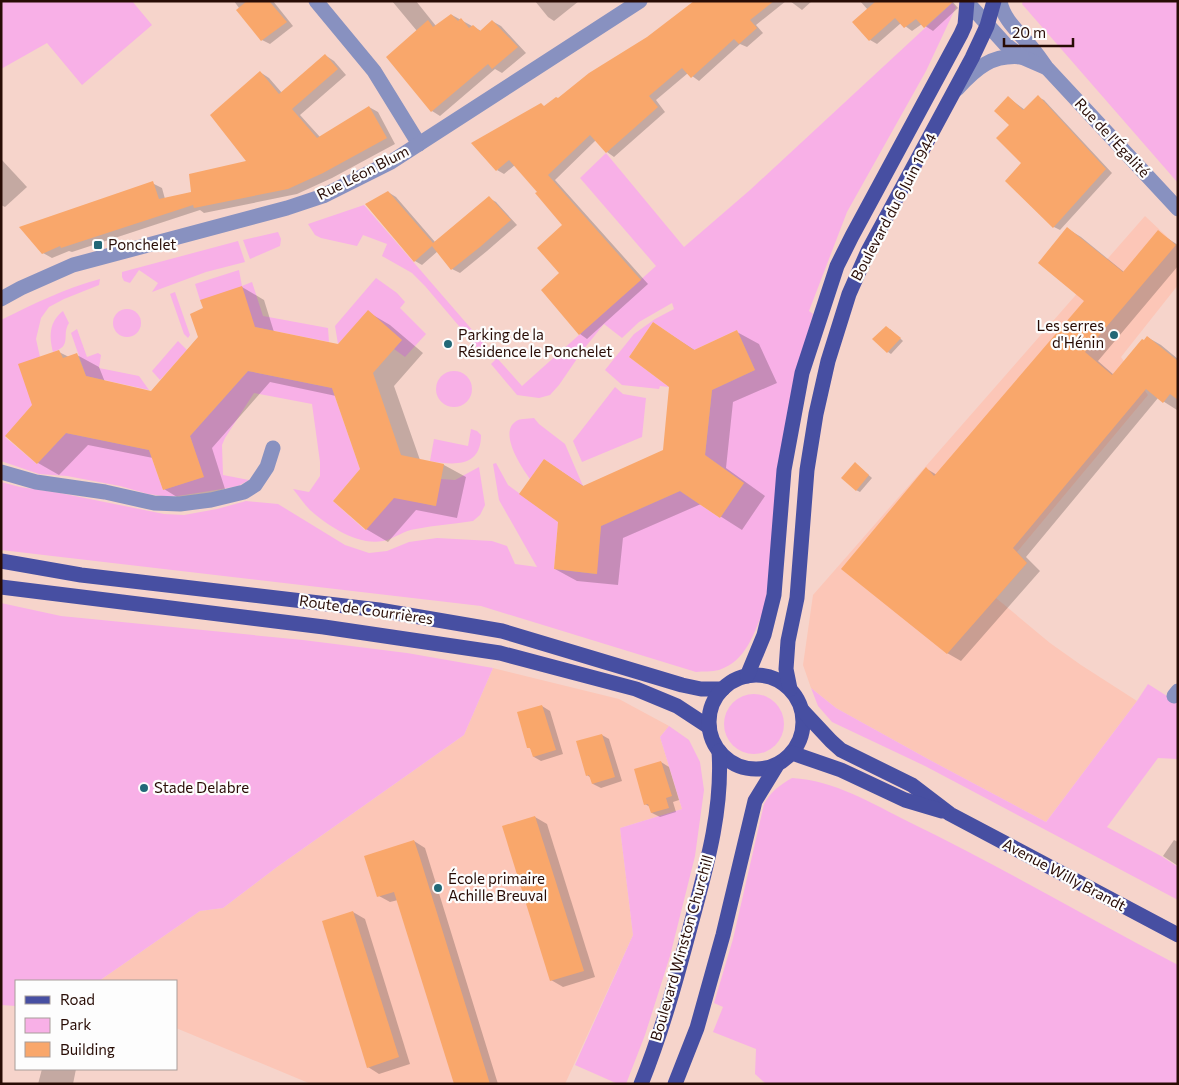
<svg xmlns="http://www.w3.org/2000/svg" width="1179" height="1085" font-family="Commissioner,sans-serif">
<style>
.built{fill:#fcc6b7}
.green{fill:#f8b0e7}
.shadow{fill:#0003}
.building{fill:#f9a76b}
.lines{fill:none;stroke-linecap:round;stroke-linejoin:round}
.minor{stroke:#8891c0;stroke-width:15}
.major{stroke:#474fa2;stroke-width:15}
.poi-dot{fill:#226877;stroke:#fdfdfd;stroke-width:2}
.labels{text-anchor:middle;stroke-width:4.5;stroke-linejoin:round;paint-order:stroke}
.street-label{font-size:15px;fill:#280c05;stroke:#fdfdfd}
.poi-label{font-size:15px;fill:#280c05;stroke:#fdfdfd;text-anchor:start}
</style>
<rect width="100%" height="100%" fill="#f6d4cb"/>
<g class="built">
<path d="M1145,216L1178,247V285L1121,357L1148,395L1017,552L1027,563L996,598L1050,643L1081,665L1137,701L1046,822L928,759L836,708L811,688L803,665L813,595Z"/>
<path d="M493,668L619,699L669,726L660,737L682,809L620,828L633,935L565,1084H311L176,1028V981H99L200,911L223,908L277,867L464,735Z"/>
</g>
<g class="green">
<path d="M1,1H132L152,25L82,85L47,43L1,69Z"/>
<path d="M1023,1H1178V183L1022,4Z"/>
<path d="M952,3L956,7L926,71L847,212L809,311L813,314L799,364L765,606C755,631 747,661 719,670C712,672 703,671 696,672L481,606L1,550V482L20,487L60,493L164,514L184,515L217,509L246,501L278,504L345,545L369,553L387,551L409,542L437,538L492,541L507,546L515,564L537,567L499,500L493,464L496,463L508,485L558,522L554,569L596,574L601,526L680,491L720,518L744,483L705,455L712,390L755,370L737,330L694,350L653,322L629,357L669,387L660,386L659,389L622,385L605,370L634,334L655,319L674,309L672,303L639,322L622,338L604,324L583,350L559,385L550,395L539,398L517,395L491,364L497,358L522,386L656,266L580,178L606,153L684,247L750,190Z"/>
<path d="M364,205L487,347L481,352L425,286L412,273L382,256L387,244L363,235L357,246L321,238L315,235L308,224Z"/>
<path d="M278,232L281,239L280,246L250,259L243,240Z"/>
<path d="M238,241L245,262L206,272L152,292L158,283L139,270L130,283L124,281L122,277V272Z"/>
<path d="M239,270L242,286L252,282L263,316L328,328L329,342L255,327L200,300L195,284Z"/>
<path d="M376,278L397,293L405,302L400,308L426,334L405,357L394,349L402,340L368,311L338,344L335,326Z"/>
<path d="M100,279L99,285L64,299L49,307L41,318L36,339L40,357L32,405L5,437L37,464L66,433L149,450L163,490L203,477L190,436L248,371L332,388L360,469L333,501L365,530L387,495L435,506L441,479L455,480L479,467L485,505L480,515L473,521C454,524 435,525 416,529C404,530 394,539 383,541C358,546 328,526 310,510C304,504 299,496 293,489L309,492L320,476V462L312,404L254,393L225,438L222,445L223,475L249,480L238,486L216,490L178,496H163L148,494L120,486L67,476L39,474L1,461V320C34,304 65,288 100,279Z"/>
<path d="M175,292L190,335L188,338L184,334L170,294Z"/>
<circle cx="127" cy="323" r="14"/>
<path d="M63,311L69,323C61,335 73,346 53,352C49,336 49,322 63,311Z"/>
<path d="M77,329L87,357L98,353L101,355L99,368L139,376L149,390L86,376L71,333Z"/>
<path d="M178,341L187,350L160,380L152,371Z"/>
<circle cx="454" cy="389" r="18"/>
<path d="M615,387L623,394L646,398L642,437L582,462L573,441Z"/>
<path d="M534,418L539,424L565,444L583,486L544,459L530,479C522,468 499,434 515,422C519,418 528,419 534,418Z"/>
<path d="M471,429L477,431L481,435C481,468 453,465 430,461L434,439L468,446Z"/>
<path d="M1,603L61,616L303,640L407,653L493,668L464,735L277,867L223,908L200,911L99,981H16V1006L1,1005Z"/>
<path d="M1148,684L1178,703V759L1158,758L1107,827L1161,856L1178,867V900L925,766L832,722L818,706L811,688L836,708L928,759L1046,822L1137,701Z"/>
<circle cx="754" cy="724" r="30"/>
<path d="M669,726L689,740L700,762L704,790L695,856L670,956L645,1035L626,1084H618L575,1065L633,935L620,828L682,809L660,737Z"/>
<path d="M792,778C834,780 873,804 909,822C1000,866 1088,918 1178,965V1084H766L755,1074L756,1049L713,1032L723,1007L714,1003L733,939L764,804C771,791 780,785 792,778Z"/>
</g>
<g class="shadow">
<path d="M234,1H273L293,26L270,44L262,40Z"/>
<path d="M392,1H416L436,26L452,15L481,31L492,21L501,26L526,53L502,73L495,69L440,116L432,111L417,31Z"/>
<path d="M535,1H579L554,21L548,17Z"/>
<path d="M696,1H786L756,25L763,33L747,47L740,44L699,81L688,73L656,100L665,112L614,157L607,152L596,140L555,180L648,284L587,339L580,334L542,290L560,273L564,225L539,192L515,165L504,174L497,170L545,107L648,38Z"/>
<path d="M790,1H812L802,10Z"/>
<path d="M860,1H952L958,8L933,31L922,24L912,31L901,23L877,44L870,40L868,10Z"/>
<path d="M325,55L334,61L346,75L300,115L320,137L369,107L378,112L395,144L332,178L297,194L204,213L200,210L72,252L69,251L52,258L43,253L152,183L162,188L165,199L193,193L249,162L260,72L269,78L282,93Z"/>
<path d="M1038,97L1044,100L1112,173L1060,230L1054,227L1023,163L1010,125L1009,98L1025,110Z"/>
<path d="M1,159L27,187L5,207L1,205Z"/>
<path d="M388,192L396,197L435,242L489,198L496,202L517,225L487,251L460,273L452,269L438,251L422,265L415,261Z"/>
<path d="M1068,229L1081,237L1124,272L1158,232L1178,245V266L1098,361L1114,375L1147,337L1161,345L1178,359V408L1177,410L1158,398L1026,557L1040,571L961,661L947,653L927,469L937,475L1086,301Z"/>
<path d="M242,287L264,300L274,332L339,345L368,312L390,325L423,353L394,386L420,460L444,465L466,477L457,518L416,510L388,542L366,529L361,469L336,396L270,382L212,448L225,489L185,502L164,489L153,458L88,445L59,475L38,463L33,405L59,352L69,357L77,355L99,367L105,382L151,392Z"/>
<path d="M654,324L696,351L737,332L759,344L777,383L733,402L726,468L765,496L742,530L701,504L623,538L618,585L577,581L555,569L559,521L544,460L585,487L664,451L671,386Z"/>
<path d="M890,329L903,341L891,354L888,352Z"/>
<path d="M855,463L872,478L860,492L856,490Z"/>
<path d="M542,706L550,711L563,754L541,761L534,757L531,749L528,747Z"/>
<path d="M602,735L609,739L622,781L601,788L593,784L591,778L587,775Z"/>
<path d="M661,762L669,767L679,800L673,802L676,812L660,817L652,813L650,807L645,804Z"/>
<path d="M535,817L547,824L595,977L563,987L551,980Z"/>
<path d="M1174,840L1178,842V866L1163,856Z"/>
<path d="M414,841L425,848L498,1084H455L398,900L390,902L379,896Z"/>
<path d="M353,912L365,919L410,1064L379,1074L368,1067Z"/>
<path d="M42,1069H76L73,1084H38Z"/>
</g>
<g class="building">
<path d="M247,1H269L287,22L261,41L236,10Z"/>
<path d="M694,1H774L750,20L757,28L739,44L734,39L691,78L682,68L649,96L658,107L606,153L590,135L548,175L641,280L579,335L541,290L559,273L537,248L562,225L535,193L537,192L509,160L496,171L471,143L541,103L544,106L556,97L558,98L589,73L647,37Z"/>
<path d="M876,1H954L924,28L916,19L904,28L895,18L869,41L852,22Z"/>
<path d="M451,14L458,21L461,18L469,28L473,25L480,31L492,20L518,47L492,69L488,64L431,112L386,57L428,20L433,27Z"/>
<path d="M325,54L338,69L292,109L317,138L369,106L387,138L323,173L288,189L194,208L193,205L61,248L60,246L42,254L19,227L153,181L159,199L191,192L189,174L246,161L210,115L260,71L279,94Z"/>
<path d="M1038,95L1106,169L1053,228L1005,181L1021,163L996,138L1009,125L994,111L1008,96L1023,110Z"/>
<path d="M388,191L433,243L489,196L511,220L480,247L451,270L432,246L414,262L365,204Z"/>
<path d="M1067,227L1123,272L1158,230L1176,245L1085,352L1112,375L1142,339L1144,340L1147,336L1178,361V400L1170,394L1163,403L1146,389L1013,548L1027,563L947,654L841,569L926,467L934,476L1084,301L1038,263Z"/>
<path d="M242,286L255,327L338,344L368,310L402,340L373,373L401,455L444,464L436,506L394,498L366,530L333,501L360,469L332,388L248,371L190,436L204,477L163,490L149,450L66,433L37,464L5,436L32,405L18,364L59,350L63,358L77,353L86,376L151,391L198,337L190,314L203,308L200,300Z"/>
<path d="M653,322L694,350L737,330L755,370L712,390L705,455L744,483L720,518L680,491L601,526L597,574L554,569L558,522L519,494L544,459L583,486L663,450L669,387L629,357Z"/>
<path d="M886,326L901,338L887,353L872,339Z"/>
<path d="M855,462L869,475L856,491L841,478Z"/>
<path d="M542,705L556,750L533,757L530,748H527L517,712Z"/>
<path d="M602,734L615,777L592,784L589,775L586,776L576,741Z"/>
<path d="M661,761L672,796L666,798L669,808L651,813L648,804L644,805L634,769Z"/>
<path d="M535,816L584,971L550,981L502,826Z"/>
<path d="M414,840L420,858L490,1084H454L394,892L377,897L364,856Z"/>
<path d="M353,911L399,1057L367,1068L322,921Z"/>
</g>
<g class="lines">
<g class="minor">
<path d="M316,1L374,71L419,144"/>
<path d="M1000,1C1003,20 1021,34 1032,48C1037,54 1042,61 1046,67L1178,209"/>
<path d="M967,2L1005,44L1022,57L1045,67"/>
<path d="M957,89C976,68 992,54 1022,57"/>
<path d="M1,299L21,288L73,265L287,208L323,196L391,162L640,1"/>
<path d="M1,472L36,482L105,492L154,503L180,504L211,500L244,492L255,485L267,467L273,448"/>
<path d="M1174,696L1178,691"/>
</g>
<g class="major">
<path d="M1,561L81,575L379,610L502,631L682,685L701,689H723"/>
<path d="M1,587L324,627L500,653L636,689L677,706L709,727"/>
<circle cx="756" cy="722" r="47"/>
<path d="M747,676L764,635L774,595L784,470L802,373L837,266L852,236L961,34L965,25L967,1"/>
<path d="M790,689L786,669L788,641L797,598L807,470L816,414L828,361L849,294L868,251L972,58L987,26L994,1"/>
<path d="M802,710L831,741L841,750L912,785L950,814L1178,935"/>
<path d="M792,753L841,770L905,800L942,811"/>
<path d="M641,1084C662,1032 677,977 691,924C706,868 723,810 719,751"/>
<path d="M675,1084L697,1028L723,935L755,801L777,765"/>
</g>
</g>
<g class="poi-dot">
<rect x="93" y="240" width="10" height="10" rx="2.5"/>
<circle cx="1114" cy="335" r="5"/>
<circle cx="448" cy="344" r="5"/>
<circle cx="144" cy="788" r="5"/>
<circle cx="438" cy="888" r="5"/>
</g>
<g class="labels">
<g class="street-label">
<text transform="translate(1112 138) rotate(47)" y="5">Rue de l'Égalité</text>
<text transform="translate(363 173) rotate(-27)" y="5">Rue Léon Blum</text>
<text transform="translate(894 207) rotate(-62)" y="5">Boulevard du 6 Juin 1944</text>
<text transform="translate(366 610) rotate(8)" y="5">Route de Courrières</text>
<text transform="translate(1064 875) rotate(28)" y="5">Avenue Willy Brandt</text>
<text transform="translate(682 948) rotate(-74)" y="5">Boulevard Winston Churchill</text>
</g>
<g class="poi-label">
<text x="108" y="250">Ponchelet</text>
<text x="1104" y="331" text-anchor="end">Les serres<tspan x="1104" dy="17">d'Hénin</tspan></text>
<text x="458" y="340">Parking de la<tspan x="458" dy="17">Résidence le Ponchelet</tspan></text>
<text x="154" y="793">Stade Delabre</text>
<text x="448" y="884">École primaire<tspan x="448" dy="17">Achille Breuval</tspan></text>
</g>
</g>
<rect width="1179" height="1085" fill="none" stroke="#280c05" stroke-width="5"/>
<rect x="15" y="980" width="162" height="90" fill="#fdfdfd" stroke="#a89d9a"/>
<rect x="25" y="996" width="25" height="8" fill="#474fa2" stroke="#a89d9a"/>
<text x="60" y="1005" font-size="15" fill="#280c05">Road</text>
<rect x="25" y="1018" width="25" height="15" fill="#f8b0e7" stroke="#a89d9a"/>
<text x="60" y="1030" font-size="15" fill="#280c05">Park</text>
<rect x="25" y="1042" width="25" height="15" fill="#f9a76b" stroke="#a89d9a"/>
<text x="60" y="1055" font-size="15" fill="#280c05">Building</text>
<path d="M1004 38v8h69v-8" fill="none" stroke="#280c05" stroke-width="2.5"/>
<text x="1012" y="38" font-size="15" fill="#280c05" stroke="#fdfdfd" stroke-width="4" paint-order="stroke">20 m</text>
</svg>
